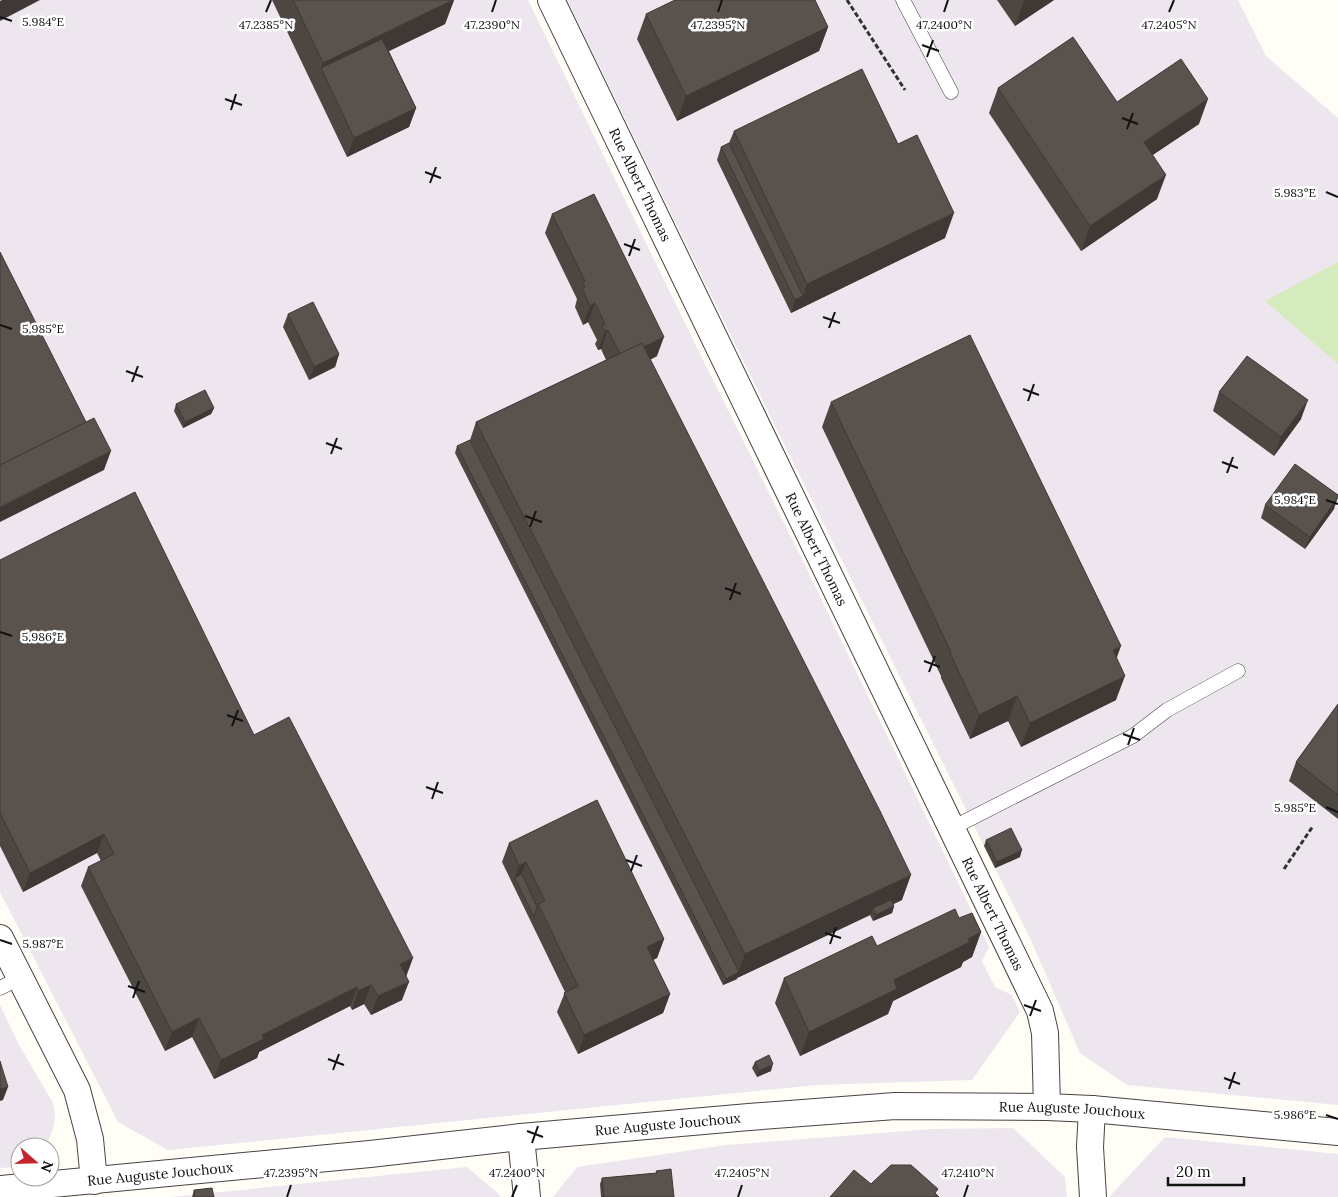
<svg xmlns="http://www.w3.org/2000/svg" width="1338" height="1197" font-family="Lora,serif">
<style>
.industrial{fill:#eee6ef}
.green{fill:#d5ebbd}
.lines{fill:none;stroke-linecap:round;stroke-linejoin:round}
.lane-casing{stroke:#444;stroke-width:15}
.street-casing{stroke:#444;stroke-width:28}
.path{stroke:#333;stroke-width:3;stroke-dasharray:5 2.5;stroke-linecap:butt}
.lane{stroke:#fff;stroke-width:14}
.street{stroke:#fff;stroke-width:26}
.wall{fill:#4d4742}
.shaded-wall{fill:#3f3936}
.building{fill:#5a524d;stroke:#3f3936}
.ticks{fill:none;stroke:#111;stroke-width:2}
.labels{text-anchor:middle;stroke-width:5;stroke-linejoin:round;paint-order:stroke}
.street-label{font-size:14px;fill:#111;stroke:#fff}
.ticks-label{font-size:12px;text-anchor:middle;fill:#111;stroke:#fff;stroke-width:5;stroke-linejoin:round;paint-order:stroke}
</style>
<rect width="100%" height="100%" fill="#fffdf5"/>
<g class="industrial">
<path d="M0,0H528L701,356L802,559L989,947L982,961L995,987L1012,995L1020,1012L972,1080L817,1085L168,1150L118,1122L0,892Z"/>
<path d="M567,0H1238L1266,56L1338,118V1105L1127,1085L1080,1053L1030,938L773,422Z"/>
<path d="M0,1005L19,1045L53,1103L55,1114L54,1126L46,1147H20V1167L0,1168Z"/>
<path d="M1013,1128L1065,1177L1067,1197H553L577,1167L726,1145L933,1129Z"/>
<path d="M1165,1137L1338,1154V1197H1109Z"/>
<path d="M467,1167L500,1195V1197H171Z"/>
</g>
<path class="green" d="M1338,262V364L1265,301Z"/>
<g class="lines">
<defs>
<g id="lane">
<path d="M903,0L951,92"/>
<path d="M952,828L1133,736L1167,710L1238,671"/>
<path d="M0,988L20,978"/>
</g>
<g id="street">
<path id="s1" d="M551,0L1040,1011L1045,1033L1047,1107"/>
<path d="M0,938L77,1090L90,1139L94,1181"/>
<path d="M1092,1109L1090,1147L1093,1197"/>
<path d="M521,1137L527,1197"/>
<path id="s2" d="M0,1189L370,1154L521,1137L749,1117L895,1106L1047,1107L1092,1109L1338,1132"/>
</g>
</defs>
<use href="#lane" class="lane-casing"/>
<use href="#street" class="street-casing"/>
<g class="path">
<path d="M847,0L905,90"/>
<path d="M1284,869L1313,826"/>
</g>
<use href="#lane" class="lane"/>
<use href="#street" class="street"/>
</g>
<g class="wall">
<path d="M272,0H454L445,24L389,51L416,108L409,127L347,157Z"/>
<path d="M997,0H1054L1015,26Z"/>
<path d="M646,14L828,27L819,51L677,121L637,39Z"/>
<path d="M998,88L1117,102L1199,124L1152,155L1157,199L1081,251L989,113Z"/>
<path d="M734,131L898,144L945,238L791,313L717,160L721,147L729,143Z"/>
<path d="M552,214L657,356L650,360L902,900L893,904L894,906L892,913L873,921L870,915L737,978V979L723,985L455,453L457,446L470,440L476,422L606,360L601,349L598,350L595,344L597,340L588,322L583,325L575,307L577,299L545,233Z"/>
<path d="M288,314L339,354L335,367L309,380L283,327Z"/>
<path d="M1219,392L1301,419L1274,456L1213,411Z"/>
<path d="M831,402L1117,658L1116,700L1021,747L1008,721L970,739L941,678V676L822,427Z"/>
<path d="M176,404L214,408L211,414L183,428L174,411Z"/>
<path d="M1265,505L1334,509L1305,549L1261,518Z"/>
<path d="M0,560L254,735L406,976L402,1000L371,1015L364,1004L352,1010L350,1006L259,1052L257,1058L214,1079L192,1037L165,1051L81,886L88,867L101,861L97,853L23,892L0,846Z"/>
<path d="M1338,704V819L1289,781L1296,762Z"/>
<path d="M986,840L1020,857L995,868L984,846Z"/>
<path d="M509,843L664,939L657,958L653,960L670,994L663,1013L578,1054L557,1012L565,992L502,862Z"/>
<path d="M959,918L981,932L972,957L963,962L961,967L893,1001L888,1014L800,1056L775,1003L784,978Z"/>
<path d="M755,1062L771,1071L757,1077L752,1068Z"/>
<path d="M656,1171L674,1197H601L600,1184L602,1178L656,1173Z"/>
<path d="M194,1190L214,1197H192Z"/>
</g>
<g class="shaded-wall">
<path d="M2,0H40L0,21V1Z"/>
<path d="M454,0L445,24L327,81L321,68L323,63Z"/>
<path d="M1026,0H1054L1015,26L1024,1Z"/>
<path d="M828,27L819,51L677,121L686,96Z"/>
<path d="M1208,99L1199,124L1135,167L1144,142Z"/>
<path d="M416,108L409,127L347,157L354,138Z"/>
<path d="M1166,175L1157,199L1081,251L1090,226Z"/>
<path d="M954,213L945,238L791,313L795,300L803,296L807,284Z"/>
<path d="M595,303L588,322L583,325L590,306Z"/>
<path d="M608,330L601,349L598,350L605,331Z"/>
<path d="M664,337L657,356L615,376L621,358Z"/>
<path d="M339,354L335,367L309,380L314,367Z"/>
<path d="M1308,400L1301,419L1274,456L1281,437Z"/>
<path d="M214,408L211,414L183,428L185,422Z"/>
<path d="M111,451L104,470L0,522V507Z"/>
<path d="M1338,497L1334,509L1305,549L1310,537Z"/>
<path d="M1121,646L1112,671L1113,650Z"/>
<path d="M1125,676L1116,700L1021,747L1030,723Z"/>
<path d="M1017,696L1008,721L970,739L979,715Z"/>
<path d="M104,834L97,853L23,892L30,873Z"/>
<path d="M1022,850L1020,857L995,868L997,862Z"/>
<path d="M526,862L519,881L515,878L519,866Z"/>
<path d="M911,875L902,900L875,913L873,908L870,915L737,978V979L723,985L726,979L738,973L745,954Z"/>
<path d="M894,906L892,913L873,921L876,915Z"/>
<path d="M981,932L972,957L963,962L961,967L893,1001L888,1014L800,1056L809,1032L894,980Z"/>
<path d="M664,939L657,958L640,966L647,947Z"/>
<path d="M413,958L406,977L400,964Z"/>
<path d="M409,982L402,1000L371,1015L378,996Z"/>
<path d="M371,985L364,1004L352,1010L358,991Z"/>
<path d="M357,987L350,1006L259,1052L257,1058L214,1079L221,1060L262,1035Z"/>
<path d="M670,994L663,1013L578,1054L584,1035Z"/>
<path d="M199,1018L192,1037L165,1051L172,1032Z"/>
<path d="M773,1064L771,1071L757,1077L759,1071Z"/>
<path d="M8,1087L3,1100L0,1101V1089Z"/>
</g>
<g class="building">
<path d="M293,0H453L323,63Z"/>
<path d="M675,0H815L828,27L686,96L646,14Z"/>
<path d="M1073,37L1117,102L1181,59L1208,99L1144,142L1166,175L1090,226L998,88Z"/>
<path d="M382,39L416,108L354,138L321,68Z"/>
<path d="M862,69L898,144L917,135L954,213L807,284L734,131Z"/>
<path d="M729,143L803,296L795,300L721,147Z"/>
<path d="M594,194L664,337L643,347L642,343L620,354L608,330L605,331L602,326L605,324L595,303L590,306L582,288L585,287L583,283L585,281L552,214Z"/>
<path d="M0,252L86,422L0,465Z"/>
<path d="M313,302L339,354L314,367L288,314Z"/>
<path d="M970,335L1121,646L1113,650L1125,676L1030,723L1017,696L979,715L950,653L951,652L831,402Z"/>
<path d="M642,343L880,811L911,875L745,954L476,422Z"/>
<path d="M1247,356L1308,400L1281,437L1219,392Z"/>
<path d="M205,390L214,408L185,422L176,404Z"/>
<path d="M94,418L111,451L0,507V465Z"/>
<path d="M470,440L739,972L726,979L457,446Z"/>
<path d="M1295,464L1338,495V497L1310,537L1265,505Z"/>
<path d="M135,492L254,735L289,717L413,958L400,964L409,982L378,996L371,985L358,991L357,987L262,1035L264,1039L221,1060L199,1018L172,1032L88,867L114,854L104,834L30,873L0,813V560Z"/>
<path d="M1338,704V795L1296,762Z"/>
<path d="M597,800L664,939L647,947L670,994L584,1035L564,993L578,986L538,904L545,901L526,862L519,866L509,843Z"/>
<path d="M1011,828L1022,850L997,862L986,840Z"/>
<path d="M522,874L537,907L534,917L515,878Z"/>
<path d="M891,900L894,906L876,915L873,908Z"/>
<path d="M955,909L959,918L972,913L981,932L968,939L970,942L894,980L897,989L809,1032L784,978L872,936L877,946Z"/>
<path d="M769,1055L773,1064L759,1071L755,1062Z"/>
<path d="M0,1061L8,1087L0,1089Z"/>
<path d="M891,1165H911L938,1189L935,1193L939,1197H830L854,1170L871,1184Z"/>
<path d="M671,1169L674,1197H604L602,1178L657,1173L656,1171Z"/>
<path d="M212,1188L214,1197H195L194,1190Z"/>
</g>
<path class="ticks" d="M266,12L271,0M492,12L496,0M718,12L722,0M944,12L948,0M1169,12L1174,0M0,17L12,21M922,45L939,51M927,57L933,40M225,99L242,105M231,110L236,94M1122,118L1138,124M1127,129L1133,113M425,172L441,178M430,183L436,167M1326,192L1338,197M624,244L640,250M629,256L635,239M823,317L840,323M0,325L12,329M829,328L835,312M126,371L143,377M132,382L138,366M1023,389L1039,395M1028,401L1034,384M326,443L342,449M331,454L337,438M1222,462L1238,468M1227,473L1233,457M1326,500L1338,504M525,516L542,522M530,527L536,511M725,588L741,594M730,600L736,583M0,632L12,636M924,661L940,667M929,672L935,656M227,715L243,721M232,726L238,710M1123,734L1140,740M1128,745L1134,728M426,787L443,793M432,799L438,782M1326,807L1338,812M626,860L642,866M631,871L637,855M825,933L841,938M0,940L12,944M830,944L836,927M128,986L145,992M133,998L139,981M1024,1005L1041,1011M1030,1016L1036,1000M328,1059L344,1065M333,1070L339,1054M1224,1078L1240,1084M1229,1089L1235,1072M1326,1115L1338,1119M527,1131L543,1137M532,1143L538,1126M287,1197L291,1185M512,1197L517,1185M738,1197L742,1185M964,1197L968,1185"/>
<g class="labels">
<g class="street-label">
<text dy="5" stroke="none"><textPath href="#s1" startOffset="205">Rue Albert Thomas</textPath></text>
<text dy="5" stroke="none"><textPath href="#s1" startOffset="610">Rue Albert Thomas</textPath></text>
<text dy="5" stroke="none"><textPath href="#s1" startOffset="1015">Rue Albert Thomas</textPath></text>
<text dy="5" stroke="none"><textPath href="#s2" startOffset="1076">Rue Auguste Jouchoux</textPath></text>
<text dy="5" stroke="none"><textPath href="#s2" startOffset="671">Rue Auguste Jouchoux</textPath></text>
<text dy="5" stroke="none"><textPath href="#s2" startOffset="161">Rue Auguste Jouchoux</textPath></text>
</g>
</g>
<g class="ticks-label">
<text x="43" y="26">5.984°E</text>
<text x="266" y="29">47.2385°N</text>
<text x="492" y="29">47.2390°N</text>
<text x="718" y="29">47.2395°N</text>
<text x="944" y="29">47.2400°N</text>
<text x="1169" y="29">47.2405°N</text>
<text x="1295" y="197">5.983°E</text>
<text x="43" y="333">5.985°E</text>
<text x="1295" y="504">5.984°E</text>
<text x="43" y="641">5.986°E</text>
<text x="1295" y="812">5.985°E</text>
<text x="43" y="948">5.987°E</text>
<text x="1295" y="1119">5.986°E</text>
<text x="291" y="1177">47.2395°N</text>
<text x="517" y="1177">47.2400°N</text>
<text x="742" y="1177">47.2405°N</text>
<text x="968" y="1177">47.2410°N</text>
</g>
<g transform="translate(35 1162) rotate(110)"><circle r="24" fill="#ffffff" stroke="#a0a0a0"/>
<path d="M0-4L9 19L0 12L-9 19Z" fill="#c4262e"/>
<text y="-8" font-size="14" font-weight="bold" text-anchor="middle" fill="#111111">N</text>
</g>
<path d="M1168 1177v8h76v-8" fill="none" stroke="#111111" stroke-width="2.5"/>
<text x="1176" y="1177" font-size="15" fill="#111111" stroke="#ffffff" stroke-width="4" paint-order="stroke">20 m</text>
</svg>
